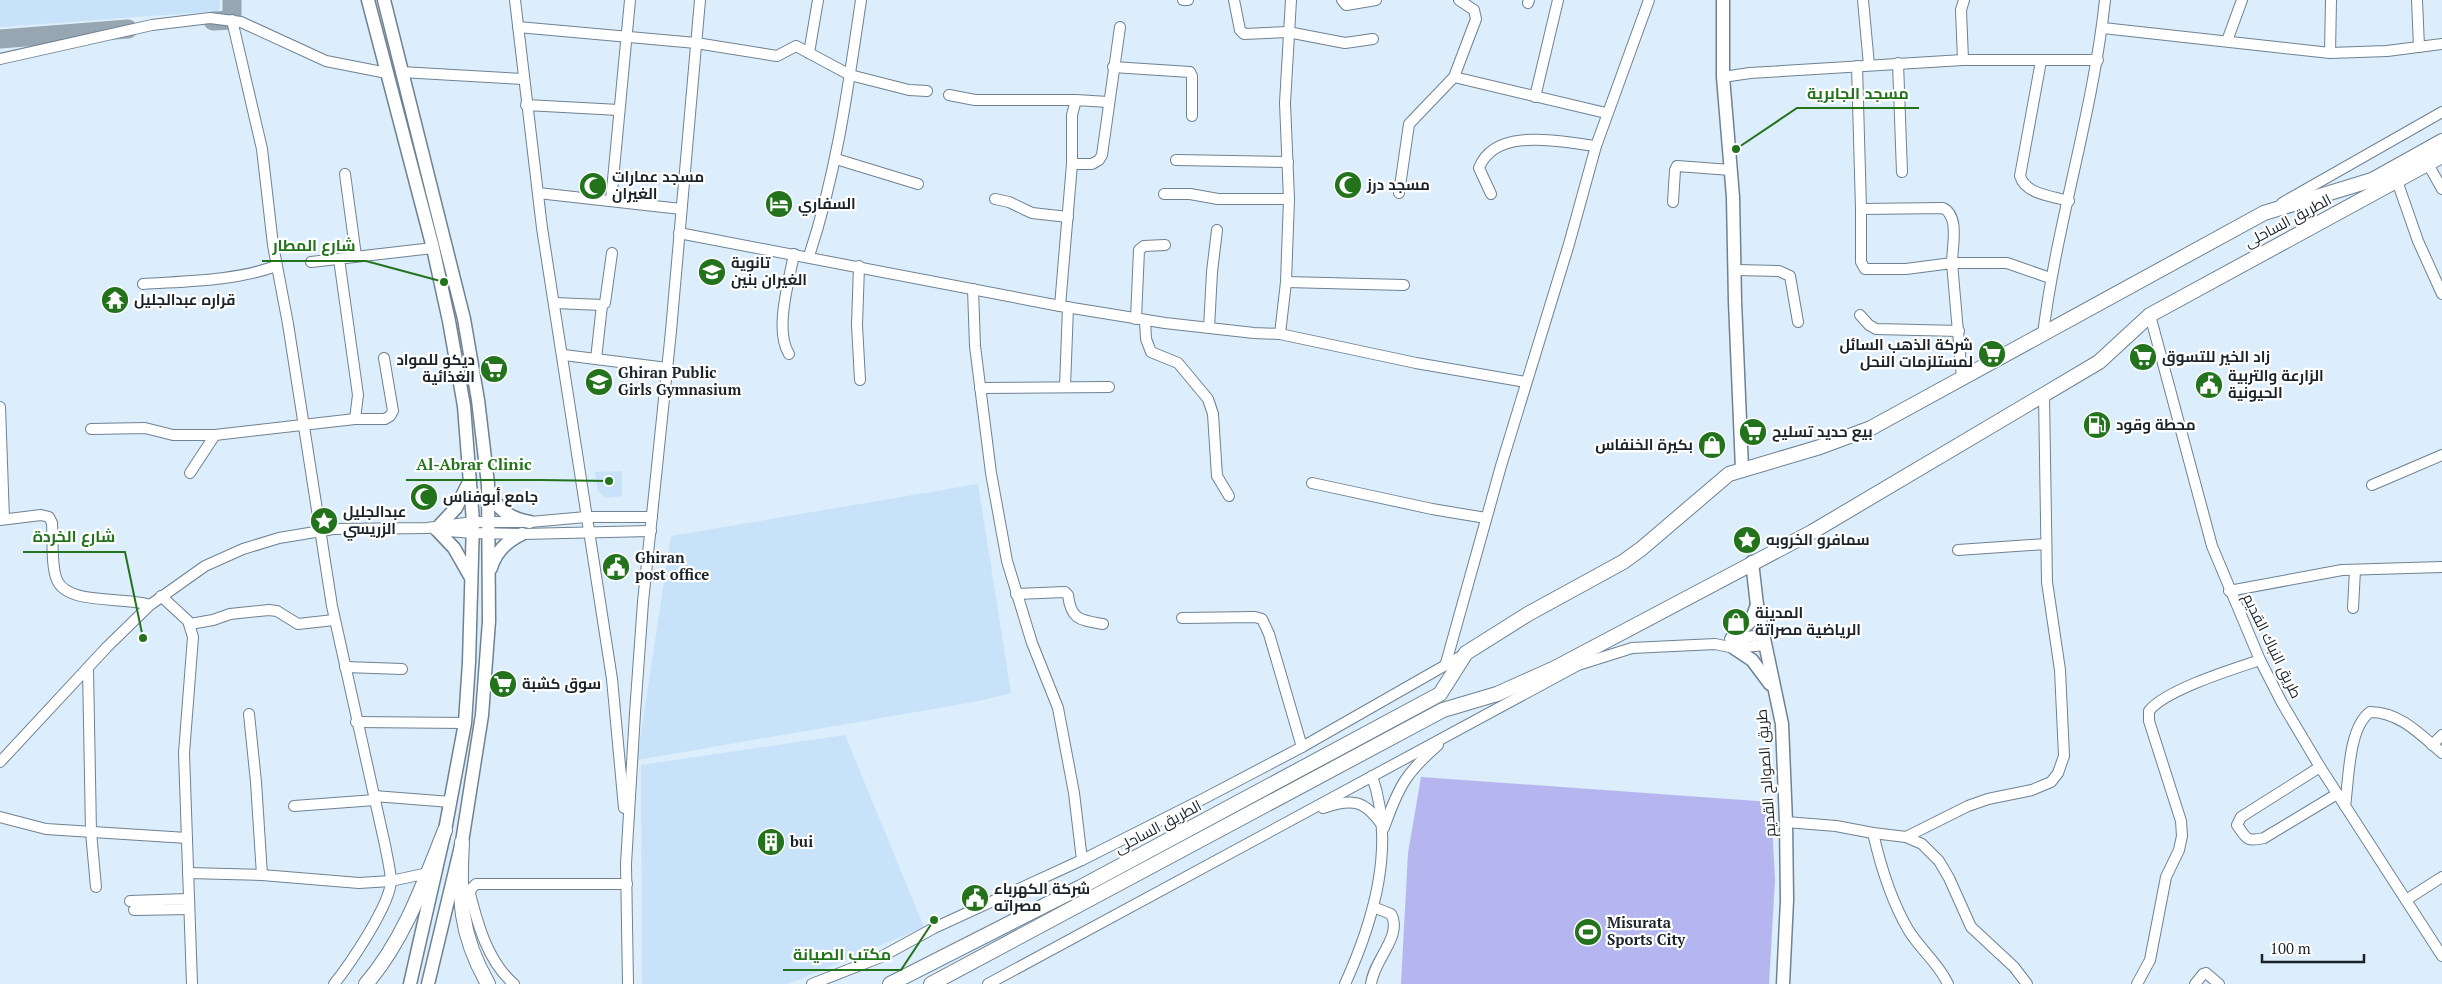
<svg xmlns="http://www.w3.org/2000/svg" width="2442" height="984" font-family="'PT Serif',Cairo,serif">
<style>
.built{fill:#c7e2f9}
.green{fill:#b5b6ef}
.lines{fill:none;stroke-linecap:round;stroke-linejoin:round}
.taxiway{stroke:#98a6b1;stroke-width:19}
.minor-casing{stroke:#6e8292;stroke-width:12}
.major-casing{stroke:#6e8292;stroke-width:15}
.highway-casing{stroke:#6e8292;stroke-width:16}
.minor{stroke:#fff;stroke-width:10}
.major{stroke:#fff;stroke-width:12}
.highway{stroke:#fff;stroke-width:14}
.labels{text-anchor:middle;stroke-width:4.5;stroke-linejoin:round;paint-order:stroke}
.poi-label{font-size:15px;font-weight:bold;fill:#1b2329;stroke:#fff;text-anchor:start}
.street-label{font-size:15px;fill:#1b2329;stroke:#fff}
.leader{fill:none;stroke:#22731c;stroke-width:2}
.callout-dot{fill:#22731c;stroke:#fff;stroke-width:2}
.callout-label{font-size:16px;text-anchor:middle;font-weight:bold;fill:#22731c;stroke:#fff;stroke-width:4.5;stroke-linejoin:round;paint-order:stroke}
</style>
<rect width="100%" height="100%" fill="#dcedfb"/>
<g class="built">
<path d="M0,0H220L219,11L0,27Z"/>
<path d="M622,471V496L606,498L598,491L595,472Z"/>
<path d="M978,484L1011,693L979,701L637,760L671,536Z"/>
<path d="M845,735L924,927L788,984H642L641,765Z"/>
</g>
<path class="green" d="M1421,777L1771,802L1775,880L1769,984H1401L1408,853Z"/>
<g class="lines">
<g class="taxiway">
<path d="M213,21L232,20V0"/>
<path d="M0,39L128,29"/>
</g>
<defs>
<g id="minor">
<path d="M515,0L542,228L612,679L624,808"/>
<path d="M1183,0H1188"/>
<path d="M1234,0L1240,30L1244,34L1288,32L1345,43L1373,39"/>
<path d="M1342,0L1346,5L1376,0"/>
<path d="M1863,0L1869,65"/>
<path d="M2417,0L2419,47"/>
<path d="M1528,3L1529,0"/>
<path d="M232,20L262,149L273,245L288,324L332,606L385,845C387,856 390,868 391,880C391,904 350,964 334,984"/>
<path d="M518,27L696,43L777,56L796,46L850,75L909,90L927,91"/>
<path d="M2103,28L2330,53L2387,51L2442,44"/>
<path d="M2227,41L2242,0"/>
<path d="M809,53L818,0"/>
<path d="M2330,53L2331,0"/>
<path d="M0,59L152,25L210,18L241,22L326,61L387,73"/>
<path d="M1963,60L1961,10L1964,0"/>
<path d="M2041,61L2020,176C2026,195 2053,196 2069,201"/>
<path d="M1898,63L1902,172"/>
<path d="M1857,66L1861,209"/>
<path d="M1113,67L1190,72L1192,76V116"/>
<path d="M401,72L523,79"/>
<path d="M1454,77L1606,113"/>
<path d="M1723,77L1750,73L1963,60H2098"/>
<path d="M949,95L975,100H1076"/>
<path d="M1535,97L1558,0"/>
<path d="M526,105L619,110"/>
<path d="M836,159L918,184"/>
<path d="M1176,160L1288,162"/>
<path d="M1072,164H1092L1099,160L1102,155L1120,27"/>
<path d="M2428,164L2442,189"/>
<path d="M345,174L356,256"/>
<path d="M2397,181L2418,241L2442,294"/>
<path d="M538,193L681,209"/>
<path d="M1399,193L1409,124L1454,77L1476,19L1474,10L1459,0"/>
<path d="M1164,194H1190L1218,199H1289"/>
<path d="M1491,194L1479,168C1495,126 1561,142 1596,146"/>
<path d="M995,199L1009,202L1032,213L1068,217"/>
<path d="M611,201L630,0"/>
<path d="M1673,202L1675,170L1677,166L1731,170"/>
<path d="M2282,203L2442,112"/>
<path d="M679,233L1060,306L1165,323L1254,333L1280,334L1286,282L1289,199L1285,103L1291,0"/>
<path d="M809,256C837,171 848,88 861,0"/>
<path d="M339,259L358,395L355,419"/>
<path d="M311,262L433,248"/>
<path d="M859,266L857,325L860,380"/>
<path d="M1736,270L1779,271L1790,276L1798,322"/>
<path d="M1286,282L1404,285"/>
<path d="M143,284C187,281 235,281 276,266"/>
<path d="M973,289L975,346L991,473L1007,561L1032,643L1058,708L1074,793L1082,860"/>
<path d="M555,303L602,305L605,303L612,253"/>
<path d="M1060,306L1072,164V115L1076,100L1108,102"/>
<path d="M1860,315L1869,325L1876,329L1959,331"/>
<path d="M2150,315L2212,546L2260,660L2282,703L2320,767L2442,956"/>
<path d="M1136,319L1139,250L1144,246L1165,245"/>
<path d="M1145,320L1146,339L1151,352L1178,363L1208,399L1213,414L1217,476L1229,496"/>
<path d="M1209,328L1212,272L1217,230"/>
<path d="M1280,334L1416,363L1526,382"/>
<path d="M2043,334C2057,222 2093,113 2105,0"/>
<path d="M789,354C774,331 789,281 794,254"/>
<path d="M564,355L667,368"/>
<path d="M596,359L602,305"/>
<path d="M1962,378L1952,263L1906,269H1865L1861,262V209L1943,208C1960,216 1952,247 1952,263H2007L2050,278"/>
<path d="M1065,387L1068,307"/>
<path d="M980,388L1109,387"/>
<path d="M0,407L4,519"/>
<path d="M91,429L145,428L173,435H215L355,419H385L390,416L393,411L384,358"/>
<path d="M190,473L215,435"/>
<path d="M1312,483L1432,509L1486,518"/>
<path d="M2372,485L2442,455"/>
<path d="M0,520L41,515L49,517L52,523C53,538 51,567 57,580C68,606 126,596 150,605"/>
<path d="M435,530L473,533L522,534L651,531"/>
<path d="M1958,550L2046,544"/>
<path d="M2229,591L2342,570L2442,567"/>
<path d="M1016,594L1065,592L1068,595C1071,620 1080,620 1103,624"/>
<path d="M161,596L188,621L193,637L184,753L192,984"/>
<path d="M2353,608L2355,570"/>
<path d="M1182,618L1255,617L1262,619L1269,634L1302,747"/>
<path d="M190,624L213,620L230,614L269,610L277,611L298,624L334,620"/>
<path d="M1730,639L1763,635"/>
<path d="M1446,663L1501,466L1569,244L1596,146L1649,0"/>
<path d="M345,667L402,669"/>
<path d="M88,668L91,832L96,887"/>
<path d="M249,714L256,782L262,875"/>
<path d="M356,722L465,723"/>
<path d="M2432,745L2442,735"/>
<path d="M0,762L107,647L150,605L205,566L243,549L279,538L333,529L427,528L473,522H530L586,517H652"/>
<path d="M2320,767L2241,817L2237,825C2247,839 2246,842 2264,838L2337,794"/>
<path d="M374,796L451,802"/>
<path d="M294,806L375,800"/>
<path d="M2345,806C2349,780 2348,728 2370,712C2400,712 2421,735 2442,753"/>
<path d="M1323,808C1354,797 1366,801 1384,828"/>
<path d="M0,817L46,829L187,838"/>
<path d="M1786,822L1836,826L1873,833L1906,837L1922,844L1939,861L1949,878L1971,927L2014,967L2027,984"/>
<path d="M1385,825C1399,786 1406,773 1438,745"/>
<path d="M1873,833C1881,868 1891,901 1909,931C1921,950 1939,964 1948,984"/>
<path d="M1906,837L1968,806L1988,799L2032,790L2051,782L2058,773L2064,756L2060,670L2047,582L2044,395"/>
<path d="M188,873L262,875L359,883L391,881L428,873"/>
<path d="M2406,900L2442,877"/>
<path d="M130,901L188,899"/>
<path d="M134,910L189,909"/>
<path d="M514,984C488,962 478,925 470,894L471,889L476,884H627"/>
<path d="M628,984L626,864L635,713L643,602L671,331L700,0"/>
<path d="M812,984L881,957L934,928L1082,860L1203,799L1302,747L1465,654"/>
<path d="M988,984L1578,665L1632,648L1715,644L1734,648L1765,645"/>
<path d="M1345,984C1374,920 1396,845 1372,776"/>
<path d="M1371,984C1374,959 1403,936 1391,914L1373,907"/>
<path d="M2137,984L2150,960L2166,877L2179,850L2182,836L2181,821L2149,721V711C2165,690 2233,669 2260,660"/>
<path d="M2195,984L2203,974L2206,973L2219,984"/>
</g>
<g id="major">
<path d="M368,0L433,248L449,321L464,406L473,522L469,662L465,723L445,830L410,984"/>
<path d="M384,0L464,319L478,400L488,484L489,621L482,715L462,842L428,984"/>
<path d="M1723,0V77L1733,197L1735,301L1742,469"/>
<path d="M489,490C496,509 511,519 530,522"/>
<path d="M440,525L456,508L469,482"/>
<path d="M437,530L454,548L470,576"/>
<path d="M1752,562L1757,605L1782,724L1786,822L1787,900L1783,984"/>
<path d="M491,568C496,551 507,541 522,534"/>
<path d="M1732,638L1751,621L1757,605"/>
<path d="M1734,648L1752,660L1770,684"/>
</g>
<g id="highway">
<path d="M462,842C459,898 459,933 488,984"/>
<path d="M366,984C404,940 424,883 445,830"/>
<path d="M890,984L1081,887L1440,694L1466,653L1528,614L1623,562L1641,549L1729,474L1820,447L1871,428L2264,213L2372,180L2442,141"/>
<path d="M931,984L1443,710L1497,694L1555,668L1812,532L2099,362L2150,315L2442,156"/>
</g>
</defs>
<use href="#minor" class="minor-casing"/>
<use href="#major" class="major-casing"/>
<use href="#highway" class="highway-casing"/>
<use href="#minor" class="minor"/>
<use href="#major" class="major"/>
<use href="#highway" class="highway"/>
</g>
<defs>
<symbol id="mosque-disc" viewBox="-11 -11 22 22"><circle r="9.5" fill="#22731c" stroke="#fff"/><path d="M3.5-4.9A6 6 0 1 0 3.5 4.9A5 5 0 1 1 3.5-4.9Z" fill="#fff"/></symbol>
<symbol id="hotel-disc" viewBox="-11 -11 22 22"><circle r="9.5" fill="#22731c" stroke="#fff"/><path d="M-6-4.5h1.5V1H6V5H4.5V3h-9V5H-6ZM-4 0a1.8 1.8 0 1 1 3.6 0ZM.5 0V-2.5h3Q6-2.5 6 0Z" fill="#fff"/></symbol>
<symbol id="school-disc" viewBox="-11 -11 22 22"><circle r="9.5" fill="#22731c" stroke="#fff"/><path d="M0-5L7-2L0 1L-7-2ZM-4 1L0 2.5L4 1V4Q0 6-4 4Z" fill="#fff"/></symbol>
<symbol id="temple-disc" viewBox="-11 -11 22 22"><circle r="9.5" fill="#22731c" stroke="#fff"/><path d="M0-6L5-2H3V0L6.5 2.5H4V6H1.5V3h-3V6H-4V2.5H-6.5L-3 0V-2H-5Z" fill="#fff"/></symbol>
<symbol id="supermarket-disc" viewBox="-11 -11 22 22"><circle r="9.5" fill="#22731c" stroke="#fff"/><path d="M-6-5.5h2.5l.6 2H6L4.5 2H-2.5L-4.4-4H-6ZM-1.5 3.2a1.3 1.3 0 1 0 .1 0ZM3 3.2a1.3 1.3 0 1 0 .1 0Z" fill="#fff"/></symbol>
<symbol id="civic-disc" viewBox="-11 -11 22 22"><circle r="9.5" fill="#22731c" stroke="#fff"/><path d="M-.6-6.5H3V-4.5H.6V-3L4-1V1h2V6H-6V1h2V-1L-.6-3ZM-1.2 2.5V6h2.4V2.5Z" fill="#fff"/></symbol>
<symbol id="fuel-disc" viewBox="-11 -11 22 22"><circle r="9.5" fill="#22731c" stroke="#fff"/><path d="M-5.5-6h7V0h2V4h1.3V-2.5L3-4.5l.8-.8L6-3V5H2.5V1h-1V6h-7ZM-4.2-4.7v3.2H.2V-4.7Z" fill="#fff"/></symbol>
<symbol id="shop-disc" viewBox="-11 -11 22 22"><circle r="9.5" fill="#22731c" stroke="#fff"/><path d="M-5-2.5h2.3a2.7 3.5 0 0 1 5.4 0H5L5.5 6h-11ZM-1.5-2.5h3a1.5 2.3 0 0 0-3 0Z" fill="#fff"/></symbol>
<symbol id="sight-disc" viewBox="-11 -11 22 22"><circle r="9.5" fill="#22731c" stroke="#fff"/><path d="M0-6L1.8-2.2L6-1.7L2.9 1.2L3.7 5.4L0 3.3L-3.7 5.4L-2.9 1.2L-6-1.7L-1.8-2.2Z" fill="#fff"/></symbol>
<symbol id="building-disc" viewBox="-11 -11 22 22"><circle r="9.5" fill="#22731c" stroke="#fff"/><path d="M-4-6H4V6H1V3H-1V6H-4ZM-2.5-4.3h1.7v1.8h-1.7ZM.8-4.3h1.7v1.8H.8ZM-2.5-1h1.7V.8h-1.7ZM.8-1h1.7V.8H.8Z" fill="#fff"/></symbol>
<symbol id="stadium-disc" viewBox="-11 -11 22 22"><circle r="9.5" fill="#22731c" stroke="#fff"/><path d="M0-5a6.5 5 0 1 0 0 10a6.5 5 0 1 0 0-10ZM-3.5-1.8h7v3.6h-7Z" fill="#fff"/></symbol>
</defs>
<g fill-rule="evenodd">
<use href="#mosque-disc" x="1332" y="169" width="32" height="32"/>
<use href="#mosque-disc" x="577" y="170" width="32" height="32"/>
<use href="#hotel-disc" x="763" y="188" width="32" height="32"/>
<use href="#school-disc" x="696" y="256" width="32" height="32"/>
<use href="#temple-disc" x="99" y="284" width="32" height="32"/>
<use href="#supermarket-disc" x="1976" y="338" width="32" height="32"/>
<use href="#supermarket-disc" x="2127" y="341" width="32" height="32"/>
<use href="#supermarket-disc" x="478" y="353" width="32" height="32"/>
<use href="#school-disc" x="583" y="366" width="32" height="32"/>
<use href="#civic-disc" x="2193" y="369" width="32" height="32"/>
<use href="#fuel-disc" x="2081" y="409" width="32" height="32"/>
<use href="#supermarket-disc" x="1737" y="416" width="32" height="32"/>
<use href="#shop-disc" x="1696" y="429" width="32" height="32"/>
<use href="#mosque-disc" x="408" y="481" width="32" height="32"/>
<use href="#sight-disc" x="308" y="505" width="32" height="32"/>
<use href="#sight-disc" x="1731" y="524" width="32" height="32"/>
<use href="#civic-disc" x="600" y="551" width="32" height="32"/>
<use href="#shop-disc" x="1720" y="606" width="32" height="32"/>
<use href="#supermarket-disc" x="487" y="668" width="32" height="32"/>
<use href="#building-disc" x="755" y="826" width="32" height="32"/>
<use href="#civic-disc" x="959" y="882" width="32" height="32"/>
<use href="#stadium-disc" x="1572" y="916" width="32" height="32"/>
</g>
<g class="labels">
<g class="poi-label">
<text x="612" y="182">مسجد عمارات<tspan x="612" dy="17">الغيران</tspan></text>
<text x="1367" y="190">مسجد درز</text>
<text x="798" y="209">السفاري</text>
<text x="731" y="268">تانوية<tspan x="731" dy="17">الغيران بنين</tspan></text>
<text x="134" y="305">قراره عبدالجليل</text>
<text x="1973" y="350" text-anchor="end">شركة الذهب السائل<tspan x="1973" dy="17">لمستلزمات النحل</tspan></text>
<text x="2162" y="362">زاد الخير للتسوق</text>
<text x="475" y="365" text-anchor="end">ديكو للمواد<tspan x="475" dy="17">الغذائية</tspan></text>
<text x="618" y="378">Ghiran Public<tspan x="618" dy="17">Girls Gymnasium</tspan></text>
<text x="2228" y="381">الزارعة والتربية<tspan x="2228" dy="17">الحيونية</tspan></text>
<text x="2116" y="430">محطة وقود</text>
<text x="1772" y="437">بيع حديد تسليح</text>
<text x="1693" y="450" text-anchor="end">بكيرة الخنفاس</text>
<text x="443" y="502">جامع أبوفناس</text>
<text x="343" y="517">عبدالجليل<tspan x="343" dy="17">الزريسي</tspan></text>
<text x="1766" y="545">سمافرو الخروبه</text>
<text x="635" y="563">Ghiran<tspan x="635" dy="17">post office</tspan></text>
<text x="1755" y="618">المدينة<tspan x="1755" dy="17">الرياضية مصراتة</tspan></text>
<text x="522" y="689">سوق كشبة</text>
<text x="790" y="847">bui</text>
<text x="994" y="894">شركة الكهرباء<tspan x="994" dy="17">مصراته</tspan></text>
<text x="1607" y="928">Misurata<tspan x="1607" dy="17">Sports City</tspan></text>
</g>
<g class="street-label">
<text transform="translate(2288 221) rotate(-28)" y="5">الطريق الساحلى</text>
<text transform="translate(2272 646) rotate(64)" y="5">طريق النباك القديم</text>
<text transform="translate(1766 773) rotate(-94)" y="5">طريق الصوالح القديم</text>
<text transform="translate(1158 827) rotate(-28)" y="5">الطريق الساحلى</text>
</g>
</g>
<path class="leader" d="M1736 149L1797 108H1919M444 282L366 261H262M609 481L541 480H406M143 638L125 552H23M934 920L901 970H783"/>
<g class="callout-dot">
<circle cx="1736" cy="149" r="5"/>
<circle cx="444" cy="282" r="5"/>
<circle cx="609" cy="481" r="5"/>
<circle cx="143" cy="638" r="5"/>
<circle cx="934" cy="920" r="5"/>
</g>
<g class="callout-label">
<text x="1858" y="99">مسجد الجابرية</text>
<text x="314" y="251">شارع المطار</text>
<text x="474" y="470">Al-Abrar Clinic</text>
<text x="74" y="542">شارع الخردة</text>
<text x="842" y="960">مكتب الصيانة</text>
</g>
<path d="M2262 954v8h102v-8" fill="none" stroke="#1b2329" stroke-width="2.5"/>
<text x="2270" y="954" font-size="15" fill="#1b2329" stroke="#ffffff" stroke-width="4" paint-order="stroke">100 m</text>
</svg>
